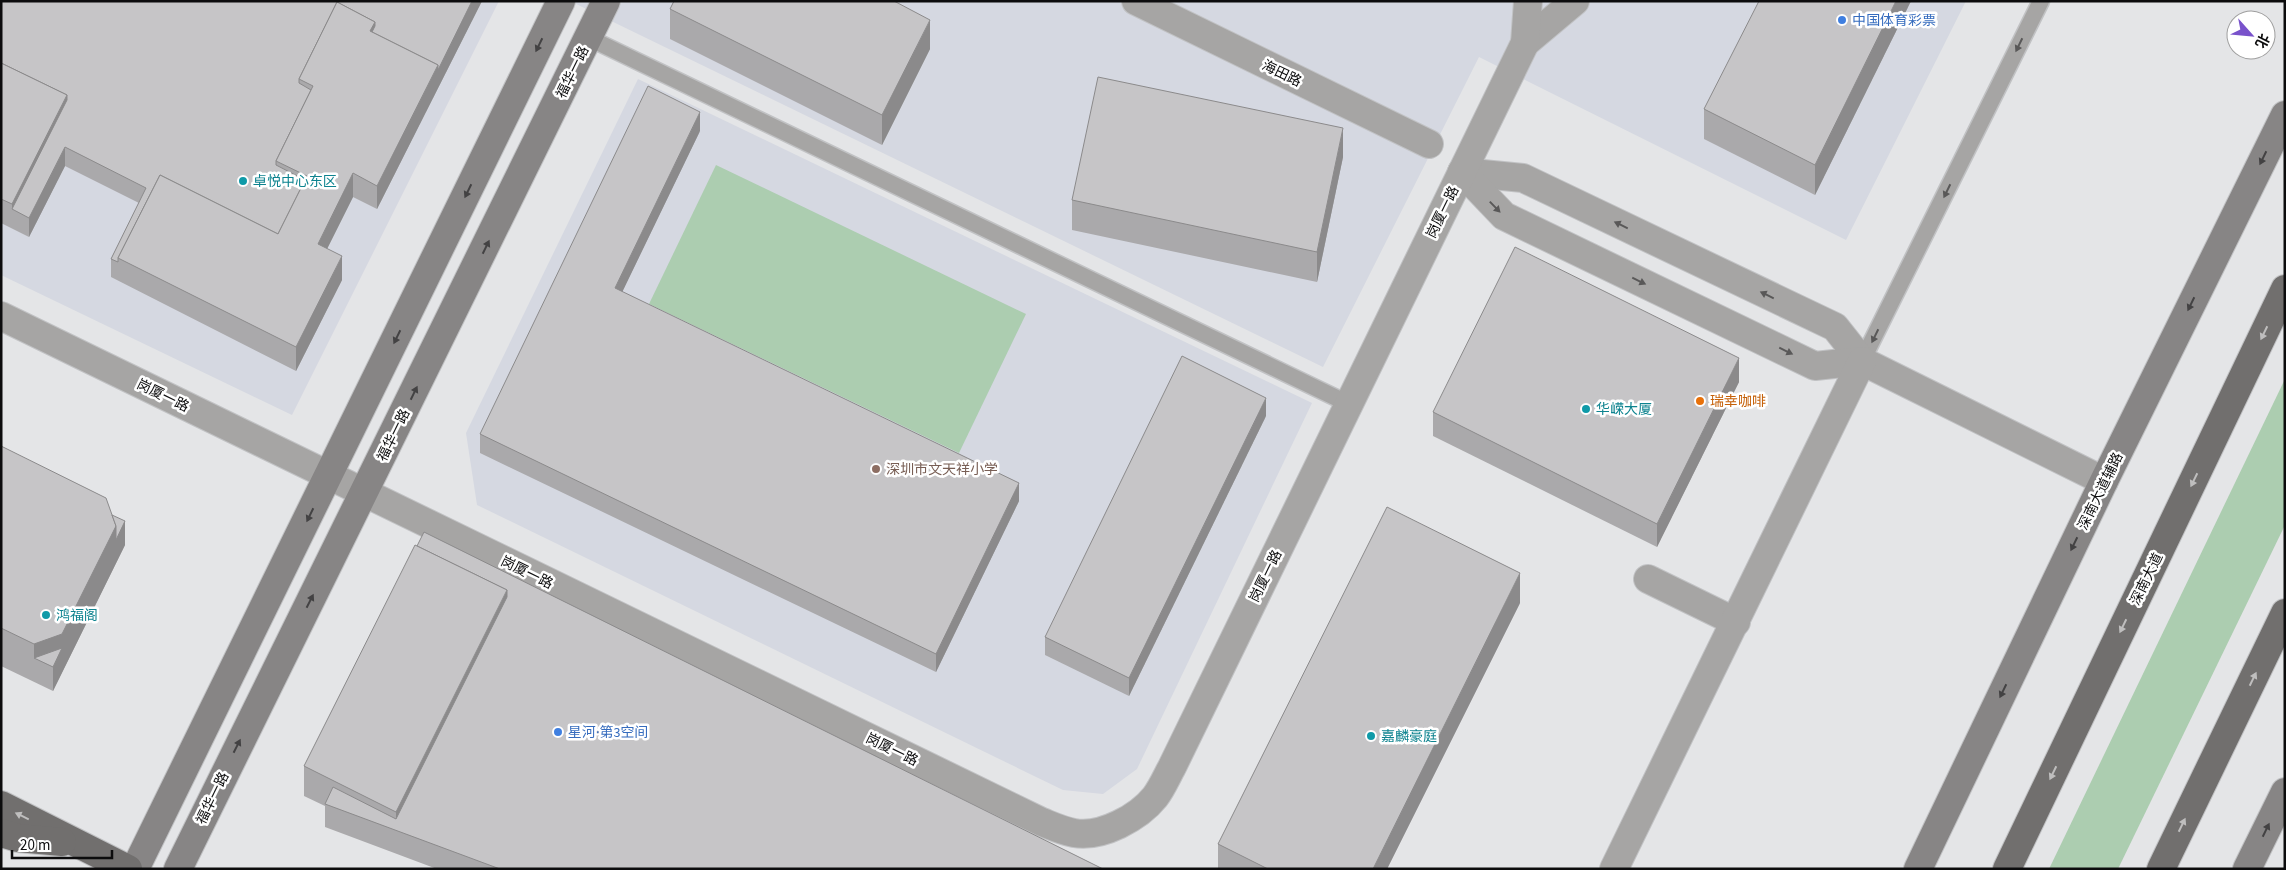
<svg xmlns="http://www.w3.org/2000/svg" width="2286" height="870" font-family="'Source Sans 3','Noto Sans SC',sans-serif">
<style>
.built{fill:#d5d8e1}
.green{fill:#accdb0}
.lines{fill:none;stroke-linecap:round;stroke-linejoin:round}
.lane-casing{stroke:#c1c2c4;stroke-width:19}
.street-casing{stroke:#c1c2c4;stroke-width:30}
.secondary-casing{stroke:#c1c2c4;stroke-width:30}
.primary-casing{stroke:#c1c2c4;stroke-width:30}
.lane{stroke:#a6a5a4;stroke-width:16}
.street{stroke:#a6a5a4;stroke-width:28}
.secondary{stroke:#878585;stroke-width:28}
.primary{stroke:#716f6e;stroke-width:28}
.wall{fill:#aaa9ab}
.shaded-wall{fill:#8b8a8b}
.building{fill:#c6c5c7;stroke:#8b8a8b}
.oneway{fill:#434243}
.oneway2{fill:#595858}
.oneway3{fill:#bfbebe}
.shop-dot{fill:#3f7fe0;stroke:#fff;stroke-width:2}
.culture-dot{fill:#0f9aa8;stroke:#fff;stroke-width:2}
.food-dot{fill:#e8710a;stroke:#fff;stroke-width:2}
.education-dot{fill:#8d6e63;stroke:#fff;stroke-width:2}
.labels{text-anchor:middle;stroke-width:5;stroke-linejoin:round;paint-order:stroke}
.shop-label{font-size:14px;fill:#366cbe;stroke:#fff;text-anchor:start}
.street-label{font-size:14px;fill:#0c0c0d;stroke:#fff}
.culture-label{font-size:14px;fill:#0d838f;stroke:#fff;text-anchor:start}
.food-label{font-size:14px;fill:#c56008;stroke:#fff;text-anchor:start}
.education-label{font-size:14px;fill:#785e54;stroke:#fff;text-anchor:start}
</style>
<rect width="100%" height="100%" fill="#e4e5e7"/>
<g class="built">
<path d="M1,1H499L292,415L1,275Z"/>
<path d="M570,1H1966L1846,240L1479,57L1323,367Z"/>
<path d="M638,79L1312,403L1137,769L1103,794L1063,790L477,505L466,433Z"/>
</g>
<g class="green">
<path d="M716,165L1026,314L959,453L649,304Z"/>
<path d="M2285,379V525L2118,869H2049Z"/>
</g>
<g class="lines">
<defs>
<g id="lane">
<path d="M589,38L1349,404"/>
<path d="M1862,361L2041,1"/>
</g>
<g id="street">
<path d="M1136,1L1429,144"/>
<path d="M1525,43L1575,1"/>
<path d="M1462,172L1523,178L1835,327L1862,361L2104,481"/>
<path d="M1462,172L1504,216L1815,366L1862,361"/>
<path d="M1,316L1042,822C1052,826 1063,831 1074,833C1102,838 1139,817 1155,797C1162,788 1167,776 1172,767L1525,43L1528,1"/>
<path d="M1648,579L1736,622"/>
<path d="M1614,869L1862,361"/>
</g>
<g id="secondary">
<path d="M135,869L561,1"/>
<path d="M178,869L606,1"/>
<path d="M1918,869L2104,481L2285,115"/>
<path d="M2247,869L2285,792"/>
</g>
<g id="primary">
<path d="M1,805L128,869"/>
<path d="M1,833L18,838L62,842"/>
<path d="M2007,869L2285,289"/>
<path d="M2161,869L2285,613"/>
</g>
</defs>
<use href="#lane" class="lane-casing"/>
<use href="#street" class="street-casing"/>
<use href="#secondary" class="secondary-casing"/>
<use href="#primary" class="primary-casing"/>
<use href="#lane" class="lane"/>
<use href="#street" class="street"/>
<use href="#secondary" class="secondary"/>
<use href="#primary" class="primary"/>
</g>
<g class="wall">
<path d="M1,1H482L377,209L353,197L327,249L342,280L296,371L111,277V259L139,203L65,166L29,237L1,223Z"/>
<path d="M1911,1L1815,195L1704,139V109Z"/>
<path d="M670,9L930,49L882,145L670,39Z"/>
<path d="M700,131L622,292L1019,501L936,672L480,453V434Z"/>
<path d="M1343,157L1317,282L1072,230V200Z"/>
<path d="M1739,382L1657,547L1433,436V412Z"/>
<path d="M1266,416L1129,696L1045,655V637Z"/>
<path d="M1,446L112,515L125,545L53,691L1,666Z"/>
<path d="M1520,603L1387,869H1218V844Z"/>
<path d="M304,766L1103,869H437L325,827V806L304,796Z"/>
</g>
<g class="shaded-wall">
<path d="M472,1H482L377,209V186L438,65Z"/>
<path d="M1896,1H1911L1815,195V165Z"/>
<path d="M930,20V49L882,145V115Z"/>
<path d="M375,22V38L370,31Z"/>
<path d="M67,95V119L12,209V204Z"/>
<path d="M700,112V131L615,307V288Z"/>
<path d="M1343,128V157L1317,282V252Z"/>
<path d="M65,147V166L29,237V218Z"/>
<path d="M353,173V197L318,267V244Z"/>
<path d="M342,256V280L296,371V347Z"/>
<path d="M1739,358V382L1657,547V524Z"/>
<path d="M1266,398V416L1129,696V678Z"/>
<path d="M1019,483V501L936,672V654Z"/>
<path d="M125,521V545L53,691V667L34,658V681V644L116,526Z"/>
<path d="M1520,573V603L1387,869H1373Z"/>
<path d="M507,590V620L396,830V812Z"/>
</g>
<g class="building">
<path d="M1,1H472L438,70V65L372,32L375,26V22L337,2L299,79V83L311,90L276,161V165L305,180L278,234L160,175L118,258V262L111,259L146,188L65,147L29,218L12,209L67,100V95L1,63Z"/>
<path d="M674,1H894L930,20L882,115L670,9Z"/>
<path d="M1759,1H1896L1815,165L1704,109Z"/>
<path d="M337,2L375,22L370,31L438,65L377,186L353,173L318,244L342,256L296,347L118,258L160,175L278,234L307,176L276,161L313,86L299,79Z"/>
<path d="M1,63L67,95L12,204L1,199Z"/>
<path d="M1098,77L1343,128L1317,252L1072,200Z"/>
<path d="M648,86L700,112L615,288L1019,483L936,654L480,434Z"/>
<path d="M1515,247L1739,358L1657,524L1433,412Z"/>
<path d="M1182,356L1266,398L1129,678L1045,637Z"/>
<path d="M1,446L106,498L116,526L62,634L34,644L1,628Z"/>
<path d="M1387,507L1520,573L1373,869H1268L1218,844Z"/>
<path d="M112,515L125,521L116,540V526Z"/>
<path d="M424,532L1103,869H500L325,804L333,787L396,819L507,597V590L417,546Z"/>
<path d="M415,545L507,590L396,812L304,766Z"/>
<path d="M62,648L53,667L34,658Z"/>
</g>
<defs><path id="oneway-solid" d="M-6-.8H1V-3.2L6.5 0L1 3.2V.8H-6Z" transform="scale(1.25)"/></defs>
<g class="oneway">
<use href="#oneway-solid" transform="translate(539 45) rotate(116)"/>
<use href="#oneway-solid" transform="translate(2263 158) rotate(116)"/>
<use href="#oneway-solid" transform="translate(468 191) rotate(116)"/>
<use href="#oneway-solid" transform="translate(486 247) rotate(-64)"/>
<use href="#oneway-solid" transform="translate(2191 304) rotate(116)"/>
<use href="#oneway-solid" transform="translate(397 337) rotate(116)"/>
<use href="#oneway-solid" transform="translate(414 393) rotate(-64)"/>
<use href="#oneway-solid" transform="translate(310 515) rotate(116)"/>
<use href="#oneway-solid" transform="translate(2074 544) rotate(116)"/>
<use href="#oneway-solid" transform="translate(310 601) rotate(-63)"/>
<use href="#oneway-solid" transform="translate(2003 691) rotate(116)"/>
<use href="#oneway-solid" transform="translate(237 746) rotate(-63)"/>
<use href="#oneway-solid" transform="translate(2266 830) rotate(-64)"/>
</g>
<g class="oneway2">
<use href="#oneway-solid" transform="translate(2019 45) rotate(116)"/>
<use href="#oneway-solid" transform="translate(1947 191) rotate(116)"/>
<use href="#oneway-solid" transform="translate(1495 207) rotate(46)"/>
<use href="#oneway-solid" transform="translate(1621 225) rotate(-154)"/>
<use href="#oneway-solid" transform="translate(1639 281) rotate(26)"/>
<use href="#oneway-solid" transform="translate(1767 295) rotate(-154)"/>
<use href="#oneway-solid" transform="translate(1875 336) rotate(116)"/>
<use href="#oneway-solid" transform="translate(1786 351) rotate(26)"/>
</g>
<g class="oneway3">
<use href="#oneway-solid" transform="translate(2264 333) rotate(116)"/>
<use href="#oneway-solid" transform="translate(2194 480) rotate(116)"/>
<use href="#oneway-solid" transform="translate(2123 626) rotate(116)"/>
<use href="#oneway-solid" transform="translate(2253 679) rotate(-64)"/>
<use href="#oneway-solid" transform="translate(2053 773) rotate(116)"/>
<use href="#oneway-solid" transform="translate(22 816) rotate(-154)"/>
<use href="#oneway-solid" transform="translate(2182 825) rotate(-64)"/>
</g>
<g class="shop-dot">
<circle cx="1842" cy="20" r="5"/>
<circle cx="558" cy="732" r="5"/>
</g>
<g class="culture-dot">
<circle cx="243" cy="181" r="5"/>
<circle cx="1586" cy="409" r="5"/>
<circle cx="46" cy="615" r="5"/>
<circle cx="1371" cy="736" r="5"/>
</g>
<circle class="food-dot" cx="1700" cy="401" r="5"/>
<circle class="education-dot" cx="876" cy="469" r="5"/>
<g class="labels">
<g class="shop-label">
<text x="1852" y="25">中国体育彩票</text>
<text x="568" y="737">星河·第3空间</text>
</g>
<g class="street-label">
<text transform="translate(572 72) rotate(-64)" y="5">福华一路</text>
<text transform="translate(1282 73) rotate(26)" y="5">海田路</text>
<text transform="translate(1442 212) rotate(-64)" y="5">岗厦一路</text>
<text transform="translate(163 395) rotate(26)" y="5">岗厦一路</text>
<text transform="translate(393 435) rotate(-64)" y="5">福华一路</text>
<text transform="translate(2100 491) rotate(-64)" y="5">深南大道辅路</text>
<text transform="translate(527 572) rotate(26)" y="5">岗厦一路</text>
<text transform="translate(1265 576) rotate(-64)" y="5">岗厦一路</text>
<text transform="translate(2146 579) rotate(-64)" y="5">深南大道</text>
<text transform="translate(892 749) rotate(26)" y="5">岗厦一路</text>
<text transform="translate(212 798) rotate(-64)" y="5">福华一路</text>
</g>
<g class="culture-label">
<text x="253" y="186">卓悦中心东区</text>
<text x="1596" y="414">华嵘大厦</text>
<text x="56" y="620">鸿福阁</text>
<text x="1381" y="741">嘉麟豪庭</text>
</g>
<g class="food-label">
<text x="1710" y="406">瑞幸咖啡</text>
</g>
<g class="education-label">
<text x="886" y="474">深圳市文天祥小学</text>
</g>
</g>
<rect width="2286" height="870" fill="none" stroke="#0c0c0d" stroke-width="5"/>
<g transform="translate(2251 35) rotate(117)"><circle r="24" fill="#ffffff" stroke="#9e9e9e"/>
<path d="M0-4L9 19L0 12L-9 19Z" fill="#7952cb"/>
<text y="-8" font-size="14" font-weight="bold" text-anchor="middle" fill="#0c0c0d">北</text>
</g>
<path d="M12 850v8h100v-8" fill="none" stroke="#0c0c0d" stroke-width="2.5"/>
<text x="20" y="850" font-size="15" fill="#0c0c0d" stroke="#ffffff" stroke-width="4" paint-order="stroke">20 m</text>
</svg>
